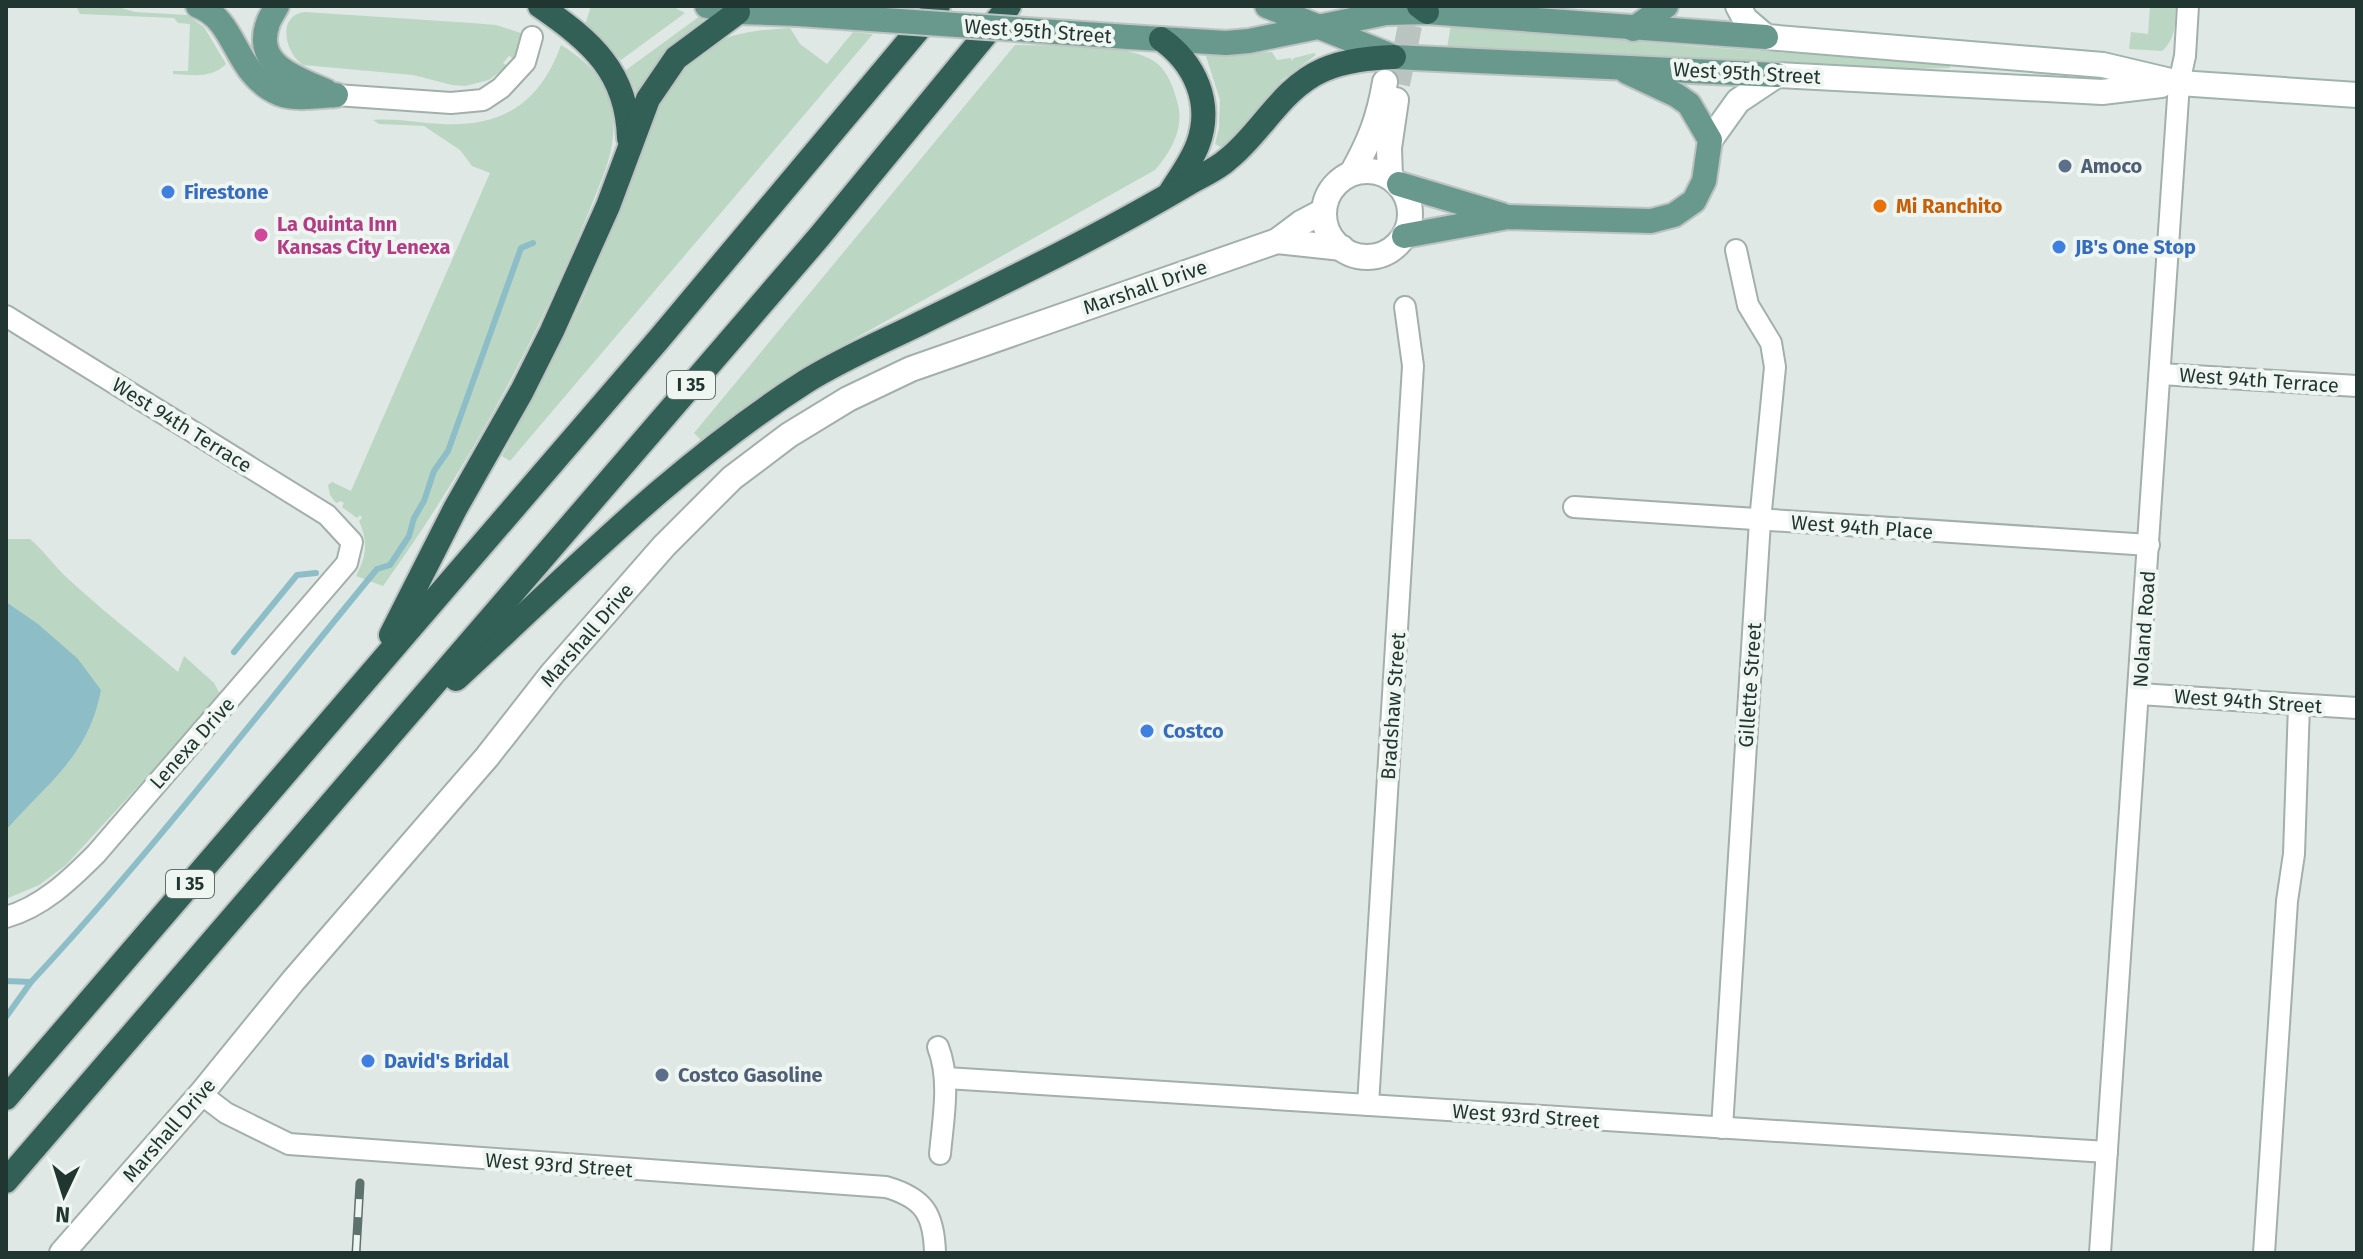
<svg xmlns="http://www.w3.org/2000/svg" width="2363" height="1259" font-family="'Fira Sans',sans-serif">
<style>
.green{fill:#bbd7c3}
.water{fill:#8dbec7}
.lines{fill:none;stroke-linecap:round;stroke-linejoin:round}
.stream{stroke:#8dbec7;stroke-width:6}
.tertiary-tunnel{stroke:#b9c4c0;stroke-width:24;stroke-dasharray:24 12;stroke-linecap:butt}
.minor-casing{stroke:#a3afab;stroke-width:24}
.tertiary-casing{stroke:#a3afab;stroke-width:28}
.secondary-casing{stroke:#a0b3ac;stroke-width:28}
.primary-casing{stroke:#bdc3c1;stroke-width:28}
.motorway-casing{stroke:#bdc3c1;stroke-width:28}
.minor{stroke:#fff;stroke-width:20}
.tertiary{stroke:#fff;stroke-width:24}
.secondary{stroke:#fff;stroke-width:24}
.primary{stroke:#69998d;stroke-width:24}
.motorway{stroke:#325f56;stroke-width:24}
.rail-casing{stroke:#5d726d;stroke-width:9}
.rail{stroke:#eff6f2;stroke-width:6;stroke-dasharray:18;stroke-linecap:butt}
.primary-bridge-casing{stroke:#bdc3c1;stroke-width:28;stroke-linecap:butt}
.primary-bridge{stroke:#69998d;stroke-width:24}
.service-dot{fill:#5c6f8a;stroke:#eff6f2;stroke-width:3}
.shop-dot{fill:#3f7fe0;stroke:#eff6f2;stroke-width:3}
.food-dot{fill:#e8710a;stroke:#eff6f2;stroke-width:3}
.hotel-dot{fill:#d1479c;stroke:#eff6f2;stroke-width:3}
.labels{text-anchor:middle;stroke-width:8;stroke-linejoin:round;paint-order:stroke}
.shield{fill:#eff6f2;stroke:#60706b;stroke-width:2}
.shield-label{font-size:18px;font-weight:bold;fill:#223631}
.street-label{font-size:20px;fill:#223631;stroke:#eff6f2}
.service-label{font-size:20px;font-weight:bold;fill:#4e5e75;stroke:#eff6f2;text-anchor:start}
.shop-label{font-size:20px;font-weight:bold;fill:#366cbe;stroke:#eff6f2;text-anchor:start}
.food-label{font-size:20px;font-weight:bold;fill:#c56008;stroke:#eff6f2;text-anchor:start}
.hotel-label{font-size:20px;font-weight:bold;fill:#b23c85;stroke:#eff6f2;text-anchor:start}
</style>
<rect width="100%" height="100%" fill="#dfe8e4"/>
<g class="green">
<path d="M76,6H115L135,12L187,15L204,27L226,64C212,79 191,75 173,74V71H188L190,24L178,23L174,18L80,14Z"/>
<path d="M591,6H672L685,13L621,60L585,25Z"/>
<path d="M2150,6H2176C2175,23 2176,39 2162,51L2129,49L2131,32L2148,34Z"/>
<path d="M305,12L472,23L496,25L524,34L522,45L513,58L509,56L503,63L507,66L489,80L465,86L452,85L413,75L303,65C285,53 276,15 305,12Z"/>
<path d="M700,16L703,17L702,28L640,94H637L626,70Z"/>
<path d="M1451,24L1690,46L1950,64V68L1841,70L1596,53L1447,48Z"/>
<path d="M790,28L800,44L827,64L853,32L873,34L510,461L502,456C530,402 560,349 585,293C603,250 619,206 636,163C651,125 662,84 694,57C721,33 756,30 790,28Z"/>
<path d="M561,45C610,74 624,114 606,168C550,316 476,457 383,586L356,576C367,556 368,541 359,521L362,518L360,515L357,518L342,507L344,503L341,501L336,503L330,495L328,485L332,482L351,491L490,173L472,166L460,150L424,126L379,124L373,120C396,118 419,123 442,124C503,127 540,103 561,45Z"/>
<path d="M1015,45C1050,46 1135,41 1159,65C1168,74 1173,86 1176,98C1186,125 1173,149 1155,170L822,357L742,409L701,440L694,433Z"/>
<path d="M1272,52L1277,60L1291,58L1292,61L1294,58L1314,53L1316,55L1283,79L1223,148L1215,144L1219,128L1220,100L1205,53L1230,54Z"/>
<path d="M6,539H30C43,550 52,563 64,575C100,609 140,639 178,672L184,656L214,683L221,696L181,746L143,781L66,865L39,885L6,899Z"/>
</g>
<path class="water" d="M6,602L38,624L78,659L101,690C88,757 49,781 6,830Z"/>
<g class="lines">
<g class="stream">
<path d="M234,652L297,575L316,573"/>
<path d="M6,981L31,982C153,851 263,707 377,569L390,565L409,536L414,518L424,501L434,471L448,451L521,248L533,243"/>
<path d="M6,1017L31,982"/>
</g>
<path class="tertiary-tunnel" d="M1398,84L1414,6"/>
<defs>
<g id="minor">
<path d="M336,95L451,103L483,100L501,88L525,62L532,37"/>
<path d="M6,316L327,515L352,542L347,563L96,854C70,880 42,907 6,917"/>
<path d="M2161,374L2357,386"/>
<path d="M1574,507L2149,545"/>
<path d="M2139,694L2357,708"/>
<path d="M938,1047C951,1080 943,1119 940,1154"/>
<path d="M946,1078L2107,1152"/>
<path d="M201,1094L226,1113L289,1144L886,1187C924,1198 934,1214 935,1253"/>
<path d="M1368,1105L1413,366L1405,307"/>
<path d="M1722,1128L1760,521L1775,367L1771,343L1748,305L1736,250"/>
<path d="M2100,1253L2179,83L2185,56L2188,6"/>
<path d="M2264,1253L2287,901L2294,854L2299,705"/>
</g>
<g id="tertiary">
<circle cx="1367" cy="214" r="43"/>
<path d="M1352,173C1370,141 1379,118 1385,82"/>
<path d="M1390,177L1389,148L1396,100"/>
<path d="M1277,241L1342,248"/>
<path d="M62,1253L201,1094L293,981L487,757L552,674L664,546L732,478L789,435L848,399L911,369L1277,241L1301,223L1324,211"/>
</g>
<g id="secondary">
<path d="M1738,6L1745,19L1766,37L2103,65L2179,83L2357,95"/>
<path d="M1710,140L1738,101L1777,75L2102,92L2161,85"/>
</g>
<g id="primary">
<path d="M198,6C238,21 233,74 280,94C296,100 319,96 336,95"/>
<path d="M277,6C274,12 270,17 268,23C253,65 296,78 326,91"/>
<path d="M707,6L738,12L798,14"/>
<path d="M1267,6L1394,57L1777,75"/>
<path d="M1633,29L1666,6"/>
<path d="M1128,37L1226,43L1249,41L1386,13L1427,12L1766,37"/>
<path d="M1399,184L1502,215"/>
<path d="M1404,236L1508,217L1651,221L1674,215L1694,201L1704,181L1710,140L1689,104L1676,95L1627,72"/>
</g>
<g id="motorway">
<path d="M540,6C592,42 627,72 629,138"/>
<path d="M1419,6L1427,12"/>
<path d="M1161,39C1195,63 1213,103 1198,144C1192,161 1179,178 1170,193"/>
<path d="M391,635L455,509L522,391L552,331L608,206L648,99L676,58L738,12"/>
<path d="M456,679C568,576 676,464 805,382C845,357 887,340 929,319C1017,276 1107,232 1191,182C1203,175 1217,169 1227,160C1261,134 1280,89 1323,70C1346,60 1371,58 1394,57"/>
<path d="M6,1098L659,339L938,6"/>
<path d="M6,1181L819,237L1009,6"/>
</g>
</defs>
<use href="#minor" class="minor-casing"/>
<use href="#tertiary" class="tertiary-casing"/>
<use href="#secondary" class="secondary-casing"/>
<use href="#primary" class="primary-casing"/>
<use href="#motorway" class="motorway-casing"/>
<use href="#minor" class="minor"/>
<use href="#tertiary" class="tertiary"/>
<use href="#secondary" class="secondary"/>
<use href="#primary" class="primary"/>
<use href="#motorway" class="motorway"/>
<defs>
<path id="rail" d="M356,1253L360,1183"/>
</defs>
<use href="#rail" class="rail-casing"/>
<use href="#rail" class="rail"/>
<defs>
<path id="primary-bridge" d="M798,14L1128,37"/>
</defs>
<use href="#primary-bridge" class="primary-bridge-casing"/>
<use href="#primary-bridge" class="primary-bridge"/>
</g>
<g class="service-dot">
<circle cx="2065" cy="166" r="8"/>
<circle cx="662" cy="1075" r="8"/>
</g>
<g class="shop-dot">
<circle cx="168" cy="192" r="8"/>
<circle cx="2059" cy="247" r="8"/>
<circle cx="1147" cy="731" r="8"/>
<circle cx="368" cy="1061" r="8"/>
</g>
<circle class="food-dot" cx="1880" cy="206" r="8"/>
<circle class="hotel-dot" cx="261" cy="235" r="8"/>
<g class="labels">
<g class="shield">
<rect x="667" y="371" width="48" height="28" rx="6"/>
<rect x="166" y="870" width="48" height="28" rx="6"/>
</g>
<g class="shield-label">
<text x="691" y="391">I 35</text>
<text x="190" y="890">I 35</text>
</g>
<g class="street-label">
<text transform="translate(1038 31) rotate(4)" y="7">West 95th Street</text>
<text transform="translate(1747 73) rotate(3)" y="7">West 95th Street</text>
<text transform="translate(1145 287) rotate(-19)" y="7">Marshall Drive</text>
<text transform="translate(2259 380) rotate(4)" y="7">West 94th Terrace</text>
<text transform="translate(182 425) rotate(32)" y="7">West 94th Terrace</text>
<text transform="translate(1862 527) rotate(4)" y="7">West 94th Place</text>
<text transform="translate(2144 629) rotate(-86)" y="7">Noland Road</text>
<text transform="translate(587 635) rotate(-49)" y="7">Marshall Drive</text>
<text transform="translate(1750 685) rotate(-86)" y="7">Gillette Street</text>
<text transform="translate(2248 701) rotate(4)" y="7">West 94th Street</text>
<text transform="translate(1393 706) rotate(-86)" y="7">Bradshaw Street</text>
<text transform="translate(192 743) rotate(-48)" y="7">Lenexa Drive</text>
<text transform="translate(1526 1116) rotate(4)" y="7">West 93rd Street</text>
<text transform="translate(169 1130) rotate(-49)" y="7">Marshall Drive</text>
<text transform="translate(559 1165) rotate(4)" y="7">West 93rd Street</text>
</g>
<g class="service-label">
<text x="2081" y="173">Amoco</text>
<text x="678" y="1082">Costco Gasoline</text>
</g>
<g class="shop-label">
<text x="184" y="199">Firestone</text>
<text x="2075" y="254">JB's One Stop</text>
<text x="1163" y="738">Costco</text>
<text x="384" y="1068">David's Bridal</text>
</g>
<g class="food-label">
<text x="1896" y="213">Mi Ranchito</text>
</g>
<g class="hotel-label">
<text x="277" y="231">La Quinta Inn<tspan x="277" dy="23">Kansas City Lenexa</tspan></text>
</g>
</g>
<rect width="2363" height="1259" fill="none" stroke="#223631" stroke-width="16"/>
<g transform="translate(64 1195) rotate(184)" stroke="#eff6f2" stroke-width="6" paint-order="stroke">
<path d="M0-6L14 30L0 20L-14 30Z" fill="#223631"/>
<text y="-12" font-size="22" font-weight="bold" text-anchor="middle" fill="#223631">N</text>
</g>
</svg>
